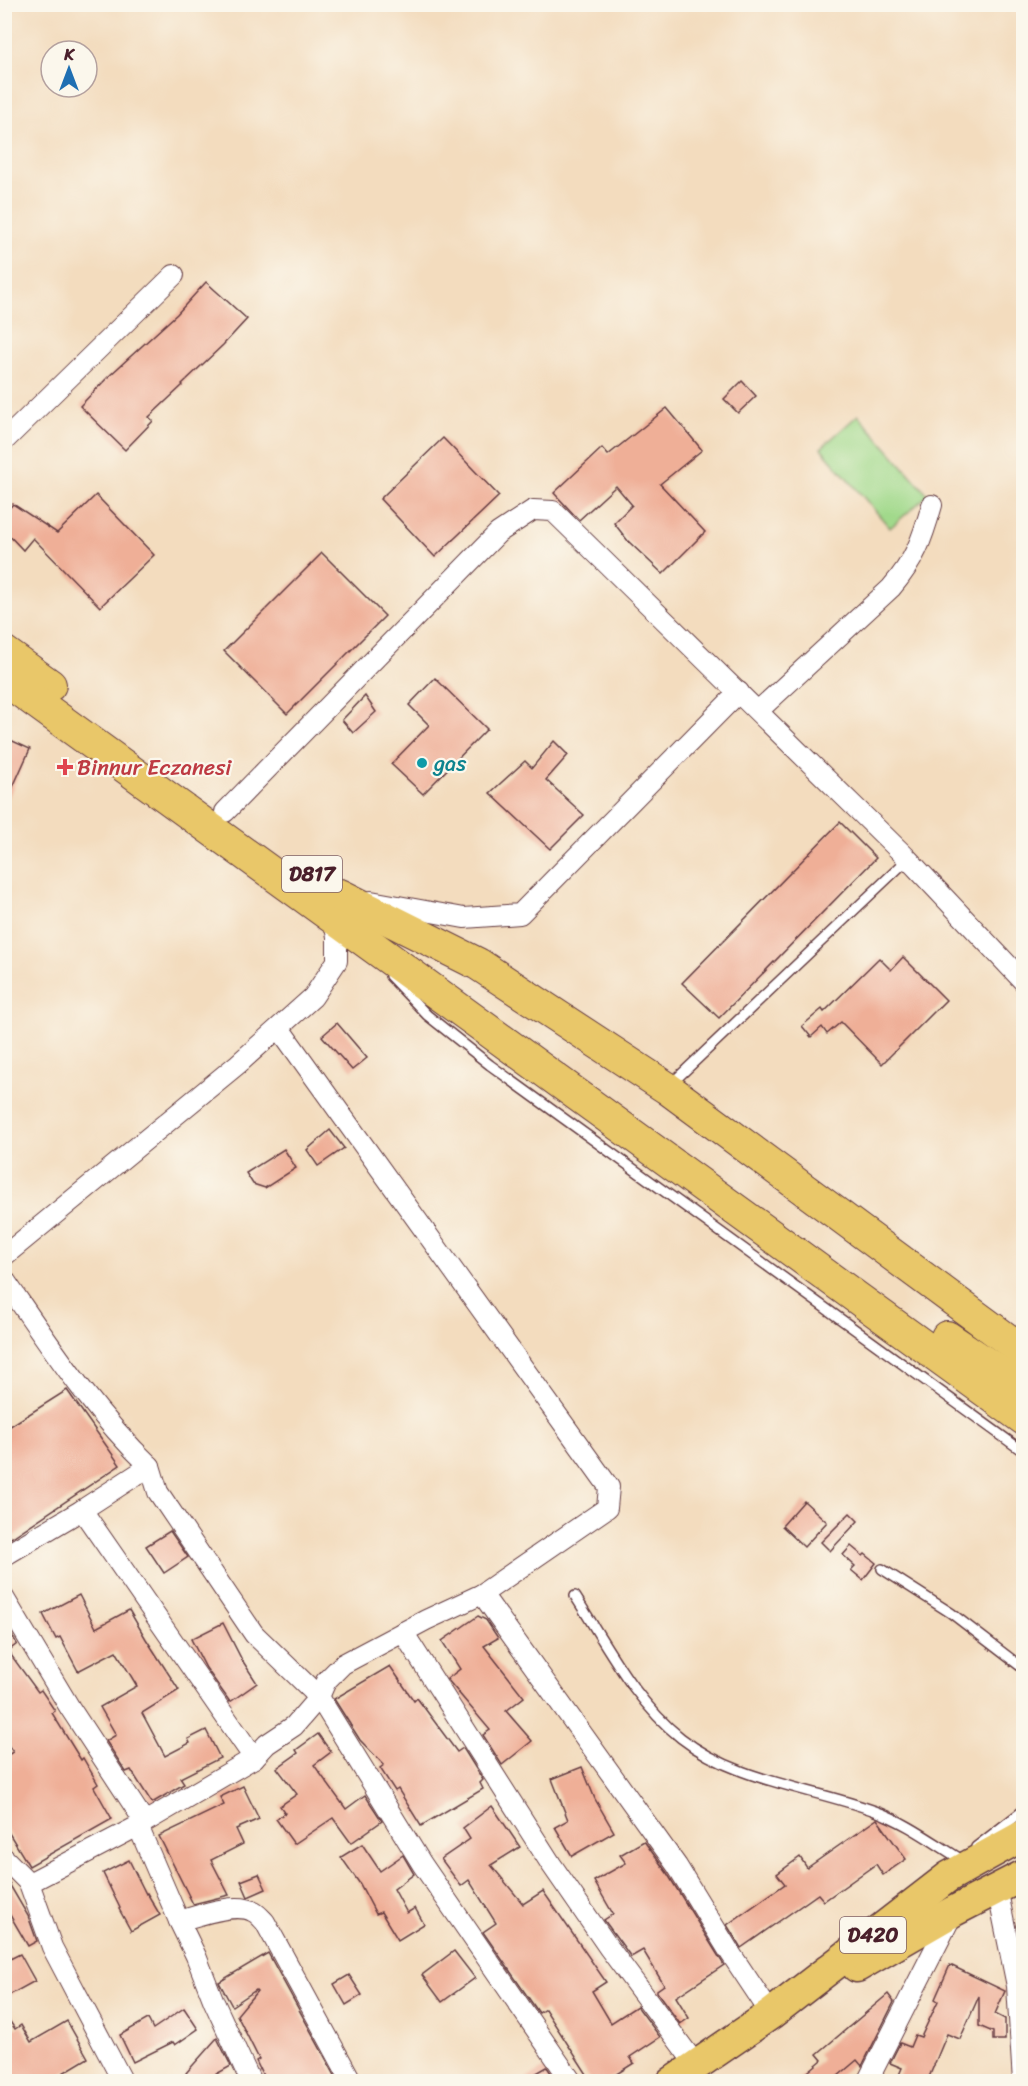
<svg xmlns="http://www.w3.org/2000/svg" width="1028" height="2086" font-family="Sriracha,sans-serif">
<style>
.green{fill:#a1d98b;stroke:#767c5b;stroke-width:1.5}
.building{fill:#efaf97}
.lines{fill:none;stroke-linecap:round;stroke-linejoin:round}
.service-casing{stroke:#633b41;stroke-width:12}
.minor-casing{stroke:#633b41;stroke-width:22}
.primary-casing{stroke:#633b41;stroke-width:33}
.trunk-casing{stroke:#633b41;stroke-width:34}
.service{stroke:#fff;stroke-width:9}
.minor{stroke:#fff;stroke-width:20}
.primary{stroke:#e9c769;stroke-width:30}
.trunk{stroke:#e9c769;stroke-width:32}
.culture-dot{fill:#0f9aa8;stroke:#fbf7ec;stroke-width:2}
.health-dot{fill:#e0444e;stroke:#fbf7ec;stroke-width:2}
.labels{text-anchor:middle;stroke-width:4.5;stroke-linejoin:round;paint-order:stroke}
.shield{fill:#fbf7ec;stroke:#7f6065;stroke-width:1.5}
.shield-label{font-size:21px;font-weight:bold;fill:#4a1f2b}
.culture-label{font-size:22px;fill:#0d838f;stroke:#fbf7ec;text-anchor:start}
.health-label{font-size:22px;fill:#be3a42;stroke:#fbf7ec;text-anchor:start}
</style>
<rect width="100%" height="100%" fill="#fbf7ec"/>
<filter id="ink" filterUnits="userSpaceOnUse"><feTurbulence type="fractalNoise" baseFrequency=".0167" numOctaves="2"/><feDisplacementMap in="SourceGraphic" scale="12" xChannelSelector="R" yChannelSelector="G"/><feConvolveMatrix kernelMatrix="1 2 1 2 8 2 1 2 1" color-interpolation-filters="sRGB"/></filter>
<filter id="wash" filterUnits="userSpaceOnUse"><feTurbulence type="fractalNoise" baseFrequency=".008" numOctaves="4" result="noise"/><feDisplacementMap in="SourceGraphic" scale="24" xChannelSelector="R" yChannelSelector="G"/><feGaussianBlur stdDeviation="1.35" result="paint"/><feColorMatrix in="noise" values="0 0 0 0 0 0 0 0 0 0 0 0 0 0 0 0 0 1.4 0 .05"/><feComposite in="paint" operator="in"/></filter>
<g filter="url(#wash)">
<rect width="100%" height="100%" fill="#f3dcbe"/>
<path class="green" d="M858,415L928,495L890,528L821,448Z"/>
<g id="blocks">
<g class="building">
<path d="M206,282L247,319L223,345L182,384L183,385L149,417L153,421L125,450L80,406L108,377L177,314Z"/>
<path d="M742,381L756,396L738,413L724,399Z"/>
<path d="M667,408L702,450L660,484L705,532L663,574L628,541L614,523L632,505L616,486L579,520L554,493L602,448L608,455Z"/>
<path d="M443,438L499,496L435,557L380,499Z"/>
<path d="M96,495L154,555L100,607L33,538L23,550L4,530V514L13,504L57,533Z"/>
<path d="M322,553L385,616L287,714L224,651Z"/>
<path d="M435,678L487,729L423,794L391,764L429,725L409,705Z"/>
<path d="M365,696L376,712L353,733L342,720Z"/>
<path d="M4,737L30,749L4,807Z"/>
<path d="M554,741L568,755L546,780L584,815L550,849L490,793L525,761L532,768Z"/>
<path d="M840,822L876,858L719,1018L682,983Z"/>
<path d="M903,957L946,1000L882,1064L841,1022L827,1034L822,1027L811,1037L802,1026L822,1009L824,1012L879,958L891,970Z"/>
<path d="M337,1023L367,1058L352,1070L322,1036Z"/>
<path d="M330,1130L344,1148L318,1166L307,1150Z"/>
<path d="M284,1149L296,1168L265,1188L253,1184L246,1173Z"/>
<path d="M67,1390L120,1465L11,1538L4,1528V1430Z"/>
<path d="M804,1501L827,1522L804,1547L782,1526Z"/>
<path d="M850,1513L858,1521L830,1551L821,1542Z"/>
<path d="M170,1531L188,1557L164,1573L146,1546Z"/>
<path d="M851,1546L863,1556L865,1554L876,1563L863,1580L851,1570L855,1566L843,1555Z"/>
<path d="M79,1595L96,1628L129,1610L146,1639L179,1690L142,1713L165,1756L190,1743L188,1739L206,1730L220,1758L180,1778L184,1784L152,1803L131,1770L126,1772L106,1741L116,1735L100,1707L137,1686L116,1651L78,1671L60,1637L56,1639L43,1614Z"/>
<path d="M478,1616L486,1620L498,1638L484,1646L524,1697L506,1711L532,1741L502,1765L483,1735L490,1730L447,1679L460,1669L442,1641Z"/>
<path d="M4,1622L17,1644L8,1651L38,1692L41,1690L55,1711L52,1713L81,1760L83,1758L98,1784L94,1787L112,1819L29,1866L4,1825V1757L13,1752L4,1739Z"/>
<path d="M223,1623L242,1660L257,1683L230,1702L206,1668L191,1639Z"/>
<path d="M390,1666L414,1701L417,1698L457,1752L463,1748L483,1780L480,1783L483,1789L421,1826L398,1789L395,1791L380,1768L384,1765L360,1740L334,1699Z"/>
<path d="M318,1734L331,1752L314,1765L346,1809L365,1795L382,1821L351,1843L333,1818L294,1844L276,1819L285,1813L280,1806L297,1794L277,1768L298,1753L296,1750Z"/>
<path d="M582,1767L595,1799L614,1832L572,1856L555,1827L568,1820L552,1779Z"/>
<path d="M243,1786L259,1819L236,1829L243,1844L211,1860L229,1895L193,1904L159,1836L224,1805L220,1797Z"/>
<path d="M492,1806L520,1847L491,1865L523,1904L543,1891L606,1982L592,1991L611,2023L637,2006L660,2037L630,2057L634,2063L604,2082H592L545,2009L539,2013L483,1932L496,1923L469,1880L461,1886L441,1859L470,1839L463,1828Z"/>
<path d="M877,1819L906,1859L883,1875L876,1864L824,1901L818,1894L741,1948L727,1925L785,1884L777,1874L800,1857L807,1868Z"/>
<path d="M644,1841L667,1873L724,1965L676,1997L689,2018L680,2024L657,1992V1990L664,1985L643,1950L631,1957L604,1920L613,1914L594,1881L626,1863L620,1855Z"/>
<path d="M362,1844L380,1871L403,1855L414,1874L394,1889L407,1913L415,1908L424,1924L398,1940L381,1912L376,1914L360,1884L341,1857Z"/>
<path d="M129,1860L146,1894L147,1893L160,1915L131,1931L119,1909L120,1908L103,1873Z"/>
<path d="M259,1874L266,1889L248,1897L241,1881Z"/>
<path d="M4,1875L28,1916L37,1941L28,1946L10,1915L4,1919Z"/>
<path d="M454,1951L475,1978L442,2002L422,1975Z"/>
<path d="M268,1953L338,2081L317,2082L314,2077L305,2082H266L256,2061L259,2059L237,2015L257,1991L256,1990L232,2006L219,1982Z"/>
<path d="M20,1954L35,1981L4,1998V1962Z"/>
<path d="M950,1965L1005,1991L995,2014L1005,2019V2040H993V2032L979,2026V1996L960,2039L947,2034L927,2082H896L902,2068L890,2063L900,2043L910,2047L915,2035L921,2037L938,2001L935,1999Z"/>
<path d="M349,1975L362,1995L346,2005L334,1984Z"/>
<path d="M888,1994L894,2002L862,2066L857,2060L831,2082H796L822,2060L817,2054Z"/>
<path d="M184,2008L198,2029L175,2045L173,2042L133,2062L120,2035L148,2019L153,2029Z"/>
<path d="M4,2013L15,2029L21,2025L31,2042L67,2021L88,2058L48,2082H8L4,2075Z"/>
<path d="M217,2038L231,2066L202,2082H193L186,2073Z"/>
<path d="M547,2067L557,2082H521Z"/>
</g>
</g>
</g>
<g filter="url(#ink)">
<use href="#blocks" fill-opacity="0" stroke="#633b41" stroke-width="1.5"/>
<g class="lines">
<defs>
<g id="service">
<path d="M390,976L427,1015L490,1065L1024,1452"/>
<path d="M671,1084L908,859"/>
<path d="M882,1569L951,1613L1024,1669"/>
<path d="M575,1596C606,1644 635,1702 681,1738C737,1782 810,1787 875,1811C906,1822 934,1843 962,1860"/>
<path d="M976,1847L1024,1810"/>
<path d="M1015,1885L1024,1900"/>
</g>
<g id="minor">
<path d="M4,441L174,275"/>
<path d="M758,711L891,588C915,560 922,540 932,505"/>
<path d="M225,812L498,533L533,510L553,511L908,859L1024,982"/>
<path d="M371,901L464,918L520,914L739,692"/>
<path d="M279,1028L609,1487L607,1508L482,1594"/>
<path d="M4,1256L238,1064L313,997L337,961V936L332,916"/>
<path d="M4,1279C49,1344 93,1412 150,1466"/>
<path d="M82,1510L254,1758"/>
<path d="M4,1556L82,1510L150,1466L158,1492L254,1634L319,1697L422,1864L572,2082"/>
<path d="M4,1598L70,1708L144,1821"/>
<path d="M403,1632L551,1864L609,1948L696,2065"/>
<path d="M138,1826L179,1921L196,1956L214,2002L251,2082"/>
<path d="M4,1858L29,1883L52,1947L123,2082"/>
<path d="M29,1883L138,1826L254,1758L267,1744L294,1726L319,1697L326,1681L343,1664L426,1620L482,1594L677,1866L729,1951L771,2014"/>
<path d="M997,1888L1017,1986L1023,2082"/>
<path d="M179,1921C197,1916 237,1901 254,1912C258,1914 262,1919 265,1922L352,2082"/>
<path d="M867,2082L953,1913"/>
</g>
<g id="primary">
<path d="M857,1967L954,1911L1024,1875"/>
<path d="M672,2082L771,2014L948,1877L1024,1835"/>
</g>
<g id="trunk">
<path d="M4,652L50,685"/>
<path d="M4,679L1024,1419"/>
<path d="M340,895L478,964L667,1088L1024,1352"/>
<path d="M947,1337L1024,1389"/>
</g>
</defs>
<use href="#service" class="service-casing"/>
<use href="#minor" class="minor-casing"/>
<use href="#primary" class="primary-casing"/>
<use href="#trunk" class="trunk-casing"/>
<use href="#service" class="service"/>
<use href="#minor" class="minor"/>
<use href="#primary" class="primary"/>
<use href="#trunk" class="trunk"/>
</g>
</g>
<circle class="culture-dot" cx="422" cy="763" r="6"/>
<path class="health-dot" d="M62 758h6v6h6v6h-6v6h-6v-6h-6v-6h6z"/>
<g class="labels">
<g class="shield">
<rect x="282" y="856" width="60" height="36" rx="4.5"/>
<rect x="840" y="1917" width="66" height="36" rx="4.5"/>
</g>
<g class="shield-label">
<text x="312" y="881">D817</text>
<text x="873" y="1942">D420</text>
</g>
<g class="culture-label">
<text x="434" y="771">gas</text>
</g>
<g class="health-label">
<text x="77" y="775">Binnur Eczanesi</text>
</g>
</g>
<rect width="1028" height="2086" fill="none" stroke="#fbf7ec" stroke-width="24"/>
<g transform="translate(69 69)"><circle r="28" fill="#fbf7ec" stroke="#b4a19f" stroke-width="1.5"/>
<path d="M0-4.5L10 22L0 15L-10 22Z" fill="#1f6fb2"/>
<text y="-9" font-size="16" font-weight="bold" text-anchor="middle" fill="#4a1f2b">K</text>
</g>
</svg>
